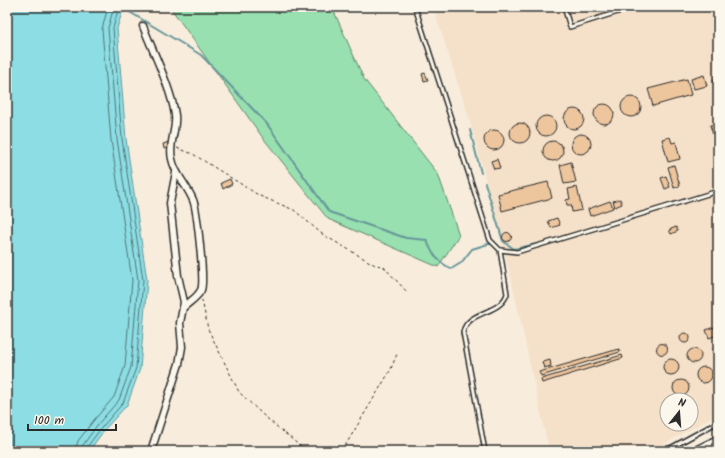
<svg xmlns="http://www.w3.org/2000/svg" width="725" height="458" font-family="Kalam,sans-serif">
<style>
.built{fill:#f5e1c9;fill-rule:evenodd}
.green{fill:#98e0af;stroke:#62866d}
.water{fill:#8cdee4;stroke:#65969a}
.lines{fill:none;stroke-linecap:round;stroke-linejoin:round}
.shore{stroke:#527375;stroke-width:1}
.stream{stroke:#65969a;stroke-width:2}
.building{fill:#eec69e;stroke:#2b2b2b}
.service-casing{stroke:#2b2b2b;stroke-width:6}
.minor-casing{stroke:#2b2b2b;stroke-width:9}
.primary-casing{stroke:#2b2b2b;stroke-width:13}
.path{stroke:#2b2b2b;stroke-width:1;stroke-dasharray:3 3;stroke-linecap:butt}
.service{stroke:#fbf7ec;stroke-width:3}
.minor{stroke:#fbf7ec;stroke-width:6}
.primary{stroke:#fbf7ec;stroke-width:10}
</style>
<rect width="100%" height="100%" fill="#f8eddc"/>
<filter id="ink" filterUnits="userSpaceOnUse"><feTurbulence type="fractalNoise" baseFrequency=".025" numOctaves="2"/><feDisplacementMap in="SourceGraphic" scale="8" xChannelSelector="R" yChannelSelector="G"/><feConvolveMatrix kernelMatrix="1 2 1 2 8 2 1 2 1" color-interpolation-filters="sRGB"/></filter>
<g filter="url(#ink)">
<path class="built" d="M433,7H718V414L652,451H549L509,269L471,125ZM667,400H691V424H667Z"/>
<path class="green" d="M170,7H332L364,79L438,174L459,235L438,267L328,219L263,138Z"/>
<path class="water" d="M7,7H124L117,28L126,139L147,280L140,369L127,405L105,429L89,451H7Z"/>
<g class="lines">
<g class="shore">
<path d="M75,451L78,441L94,420L114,397L125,366L132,280L111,140L102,29L108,7"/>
<path d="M81,451L83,445L98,424L119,400L131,367L138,280L117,139L108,28L114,7"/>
<path d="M86,451L87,447L102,427L123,403L136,368L143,280L122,139L113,28L119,7"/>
</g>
<g class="stream">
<path d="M123,8L201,55L267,124L329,212L406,238L427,240C431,254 439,262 451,269L461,263L472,249L491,243"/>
<path d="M470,130L481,173"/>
<path d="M485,183L503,241L514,249L536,244"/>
</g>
</g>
<g class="building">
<path d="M425,73L428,80L424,81L422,74Z"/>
<path d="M704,75L707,86L694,89L691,79Z"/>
<path d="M716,75H718V86L713,81Z"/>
<path d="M687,79L691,95L653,106L648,89Z"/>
<circle cx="631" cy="107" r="10"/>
<circle cx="604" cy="114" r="10"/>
<circle cx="574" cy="119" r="10"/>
<circle cx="546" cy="126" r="10"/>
<circle cx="520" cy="133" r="10"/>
<path d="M718,123V150L710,125Z"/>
<circle cx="494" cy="140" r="10"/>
<circle cx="581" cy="144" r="10"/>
<path d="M670,137L672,143L676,142L680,159L668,162L662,139Z"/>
<circle cx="553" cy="151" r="10"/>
<path d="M169,142L170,147L164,149L163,144Z"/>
<path d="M497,159L500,168L494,169L491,161Z"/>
<path d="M571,162L576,182L564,184L560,165Z"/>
<path d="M674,165L680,186L674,188L668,167Z"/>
<path d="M666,176L670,187L665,189L661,178Z"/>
<path d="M230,179L232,184L223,189L221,183Z"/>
<path d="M548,182L552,198L502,211L498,194Z"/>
<path d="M577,187L582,210L572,212L571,205H567L566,200L570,199L568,189Z"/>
<path d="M620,199L622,204L615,207L613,201Z"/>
<path d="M610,201L613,208L590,216L588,209Z"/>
<path d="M557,218L560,225L551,228L548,221Z"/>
<path d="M676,227L678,231L671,234L669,230Z"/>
<circle cx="507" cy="237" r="4.5"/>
<path d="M714,327L717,335L709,338L706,330Z"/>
<circle cx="685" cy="338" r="5"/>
<circle cx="662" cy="349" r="5.5"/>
<path d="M718,348V358L716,359L712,350Z"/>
<circle cx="694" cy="356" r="7"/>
<path d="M619,349L620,352L541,376L539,372Z"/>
<path d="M622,355L623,358L542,383L541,379Z"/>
<circle cx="671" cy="367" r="8"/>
<path d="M550,360L551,366L544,368L542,362Z"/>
<circle cx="704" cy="375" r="8"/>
<circle cx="681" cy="388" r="8"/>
</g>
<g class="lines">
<defs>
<g id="service">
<path d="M415,7L490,240L500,250L517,252L718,191"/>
<path d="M564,7L570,27L634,7"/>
<path d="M485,451L463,332C468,310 500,315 507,294L500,250"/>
<path d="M665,451L718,422"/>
</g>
<g id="minor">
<path d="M143,26C153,52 171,88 175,115C177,130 168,144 172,159C175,175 187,185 193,200C197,209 205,282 201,290C198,297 189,302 184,307"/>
<path d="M151,451L179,364L182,347L180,323L184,302L178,276L170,203L176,172"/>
</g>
<path id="primary" d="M698,451L718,441"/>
</defs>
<use href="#service" class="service-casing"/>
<use href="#minor" class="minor-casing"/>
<use href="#primary" class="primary-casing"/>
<g class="path">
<path d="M177,148L193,154L260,196L294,210L322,234L375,265L383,266L408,293"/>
<path d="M202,300L208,329L239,392L263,415L306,451"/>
<path d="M342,451L390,371L397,354"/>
</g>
<use href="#service" class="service"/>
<use href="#minor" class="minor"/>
<use href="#primary" class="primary"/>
</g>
</g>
<rect width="725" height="458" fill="none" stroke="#fbf7ec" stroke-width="24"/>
<rect x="12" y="12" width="701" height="434" fill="none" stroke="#2b2b2b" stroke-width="1.5" filter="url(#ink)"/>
<g transform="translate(679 412) rotate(17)"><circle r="19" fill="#fbf7ec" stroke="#a8a59f"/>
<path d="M0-3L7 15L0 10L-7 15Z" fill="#2b2b2b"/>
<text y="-6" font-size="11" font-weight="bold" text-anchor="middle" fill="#2b2b2b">N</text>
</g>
<path d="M28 424v6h88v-6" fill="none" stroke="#2b2b2b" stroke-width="2"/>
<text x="34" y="424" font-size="12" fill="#2b2b2b" stroke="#fbf7ec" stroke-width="3" paint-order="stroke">100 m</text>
</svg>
